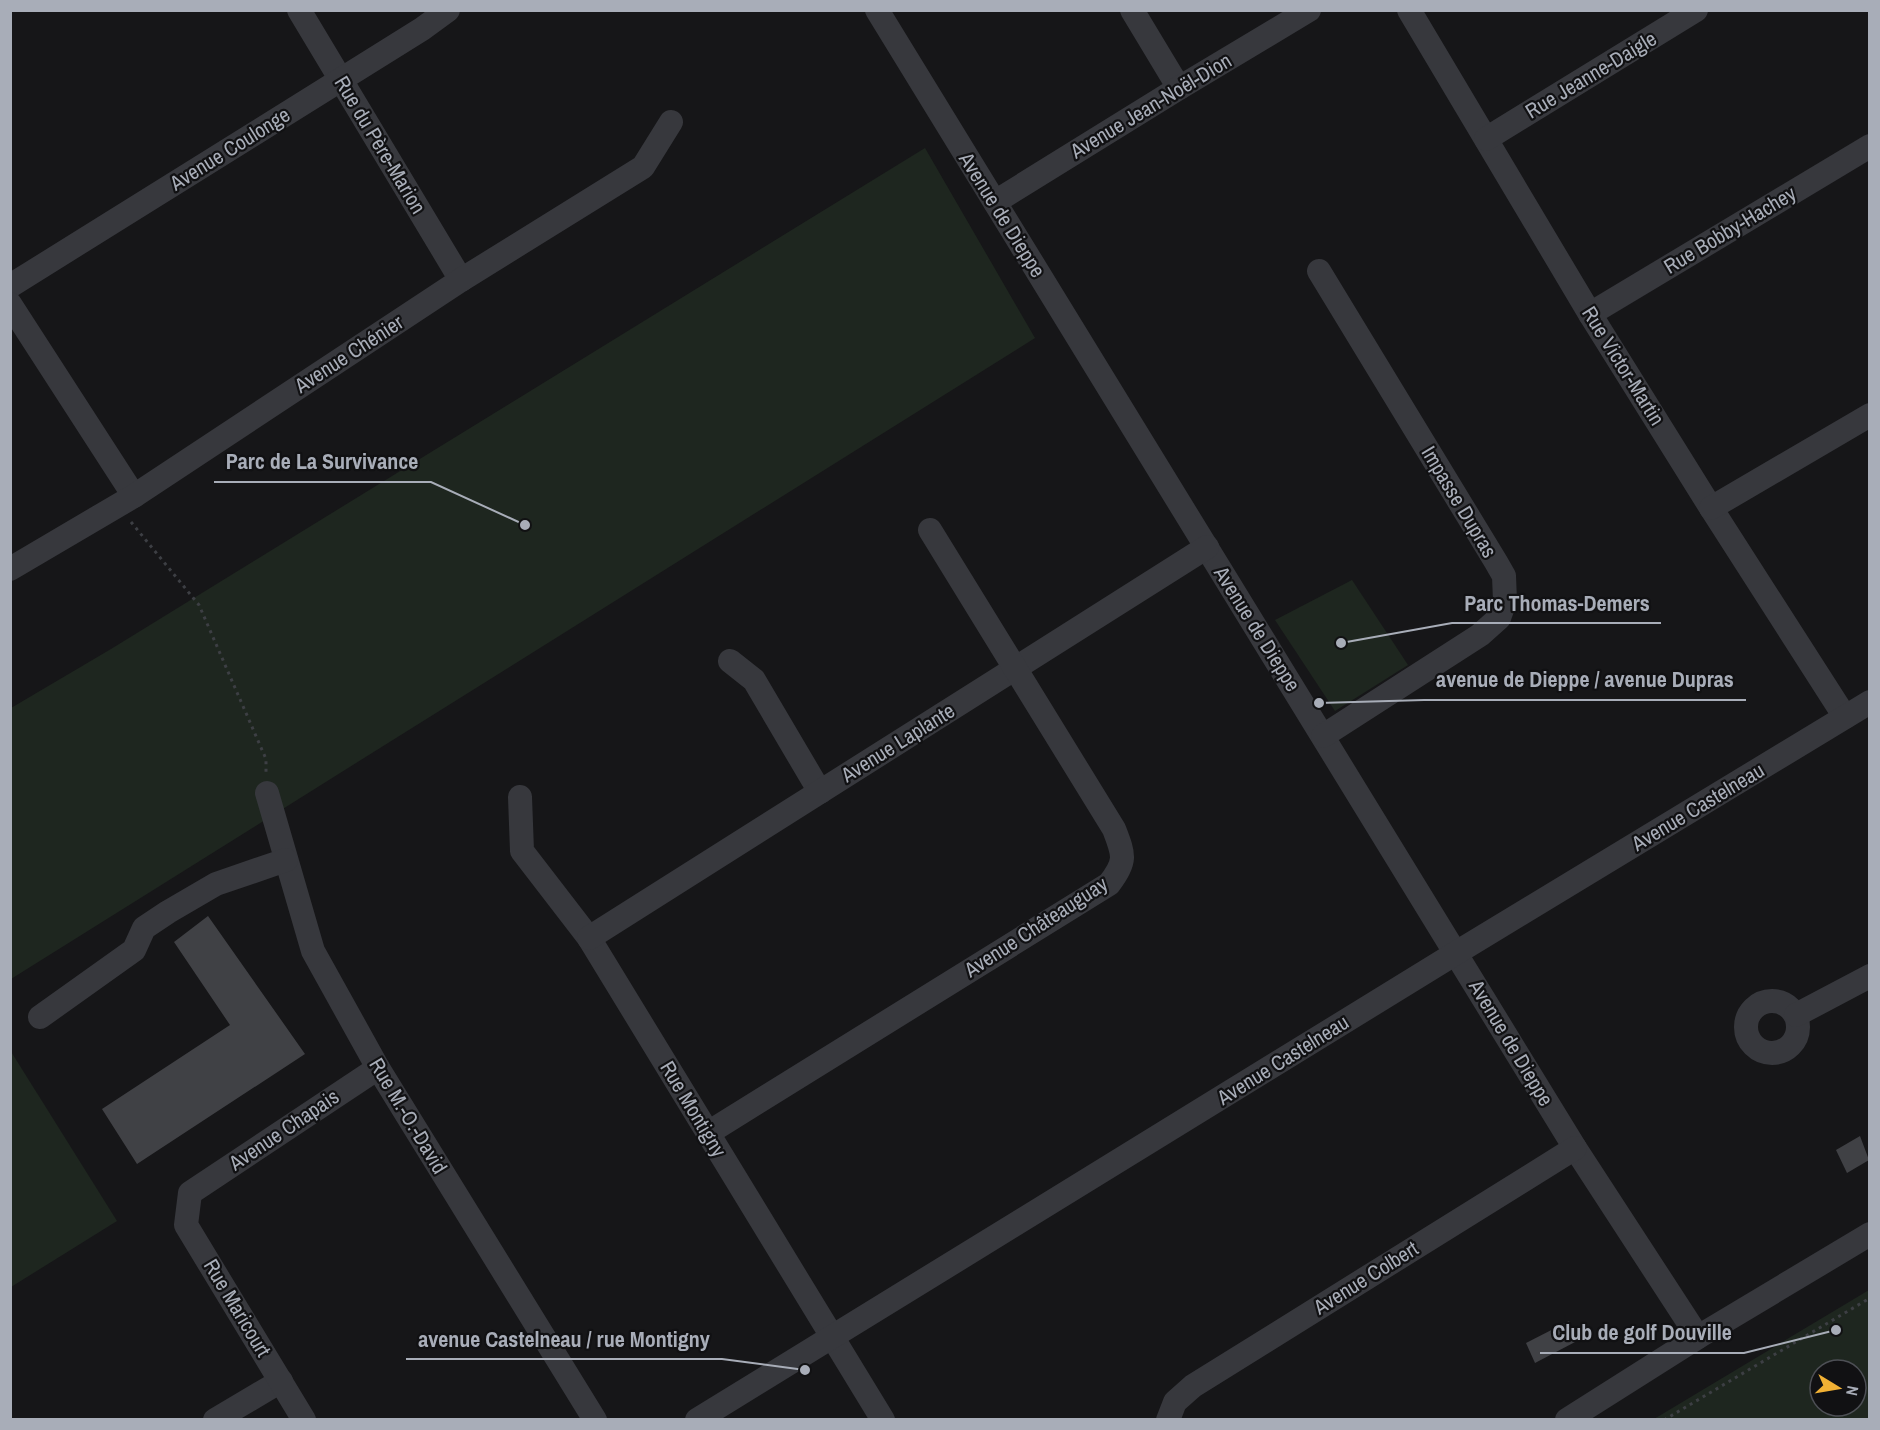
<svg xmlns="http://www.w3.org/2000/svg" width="1880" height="1430" font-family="'Archivo Narrow',sans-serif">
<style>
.green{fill:#1e261f;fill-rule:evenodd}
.building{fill:#404145}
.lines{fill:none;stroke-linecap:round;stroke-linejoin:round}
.path{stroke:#3d3f44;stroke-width:3;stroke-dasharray:3 4.5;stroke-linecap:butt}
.minor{stroke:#37383d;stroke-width:24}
.labels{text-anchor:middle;stroke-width:4.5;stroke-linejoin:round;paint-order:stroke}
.street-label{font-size:21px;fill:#a8adb8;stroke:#111113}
.leader{fill:none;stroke:#a8adb8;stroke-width:2}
.callout-dot{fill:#a8adb8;stroke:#111113;stroke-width:2}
.callout-label{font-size:22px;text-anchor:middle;font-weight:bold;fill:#a8adb8;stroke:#111113;stroke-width:4.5;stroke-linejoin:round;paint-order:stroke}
</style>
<rect width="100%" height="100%" fill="#161618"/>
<g class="green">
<path d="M925,148L1035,338L11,979V708L111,649Z"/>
<path d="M1352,580L1408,665L1335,711L1275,620Z"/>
<path d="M10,1050L117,1221L11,1287H10Z"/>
<path d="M1869,1290V1419H1654ZM1820,1370H1856V1406H1820Z"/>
</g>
<g class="building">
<path d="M208,916L305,1054L137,1164L102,1109L230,1025L174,942Z"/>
<path d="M1860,1136L1869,1160L1847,1173L1836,1150Z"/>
<path d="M1569,1321L1577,1341L1535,1363L1526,1343Z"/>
</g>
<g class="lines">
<g class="path">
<path d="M131,522L199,605L266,759V774"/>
<path d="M1664,1420L1870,1298"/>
</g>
<g class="minor">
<path d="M299,10L461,280"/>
<path d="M877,10L1575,1148L1698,1337"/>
<path d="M1132,10L1179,88"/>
<path d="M1409,10L1590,314L1711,508L1845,717"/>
<path d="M1486,139L1696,10"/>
<path d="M995,202L1179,88L1309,10"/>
<path d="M1319,271L1496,562L1504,576L1505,601L1499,618L1480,635L1323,736"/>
<path d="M10,286L422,29L448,10"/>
<path d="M10,304L134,496"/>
<path d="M1590,314L1870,146"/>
<path d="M1711,508L1870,415"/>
<path d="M10,569L134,496L461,280L643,167L671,122"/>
<path d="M730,661L754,680L820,792"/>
<path d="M267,793L313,951L378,1068L595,1420"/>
<path d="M520,797L522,851L589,938L883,1420"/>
<path d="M589,938L1207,547"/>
<circle cx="1772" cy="1027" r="26"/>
<path d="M1796,1015L1870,976"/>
<path d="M40,1017L134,950L144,928L168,912L216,884L286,860"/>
<path d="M708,1133L1109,884C1127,861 1124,855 1114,829L930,530"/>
<path d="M215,1420L281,1381"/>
<path d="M304,1420L186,1225L190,1193L378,1068"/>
<path d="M697,1420L1456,953L1870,702"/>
<path d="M1168,1420L1175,1402L1193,1386L1575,1148"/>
<path d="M1567,1420L1698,1337L1870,1234"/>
</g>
</g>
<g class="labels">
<g class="street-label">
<text transform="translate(1591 75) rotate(-31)" y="7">Rue Jeanne-Daigle</text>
<text transform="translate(1151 106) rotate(-31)" y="7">Avenue Jean-Noël-Dion</text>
<text transform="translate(380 145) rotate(59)" y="7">Rue du Père-Marion</text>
<text transform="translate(230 149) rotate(-32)" y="7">Avenue Coulonge</text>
<text transform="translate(1002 215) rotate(58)" y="7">Avenue de Dieppe</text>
<text transform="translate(1730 230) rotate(-31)" y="7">Rue Bobby-Hachey</text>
<text transform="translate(349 354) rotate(-33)" y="7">Avenue Chénier</text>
<text transform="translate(1623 366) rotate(58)" y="7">Rue Victor-Martin</text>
<text transform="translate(1459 502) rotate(59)" y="7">Impasse Dupras</text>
<text transform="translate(1257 629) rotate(58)" y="7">Avenue de Dieppe</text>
<text transform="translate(898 743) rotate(-32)" y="7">Avenue Laplante</text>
<text transform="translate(1698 807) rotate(-31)" y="7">Avenue Castelneau</text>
<text transform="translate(1036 927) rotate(-33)" y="7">Avenue Châteauguay</text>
<text transform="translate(1511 1043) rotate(59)" y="7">Avenue de Dieppe</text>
<text transform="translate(1283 1060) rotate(-32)" y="7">Avenue Castelneau</text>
<text transform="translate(693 1109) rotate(59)" y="7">Rue Montigny</text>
<text transform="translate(408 1116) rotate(59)" y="7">Rue M.-O.-David</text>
<text transform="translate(284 1130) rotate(-34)" y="7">Avenue Chapais</text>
<text transform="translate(1366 1278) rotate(-32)" y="7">Avenue Colbert</text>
<text transform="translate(237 1308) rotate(59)" y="7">Rue Maricourt</text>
</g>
</g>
<path class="leader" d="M525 525L431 482H214M1341 643L1452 623H1661M1319 703L1424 700H1746M1836 1330L1744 1353H1540M805 1370L722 1359H406"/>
<g class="callout-dot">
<circle cx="525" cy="525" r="6"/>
<circle cx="1341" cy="643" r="6"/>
<circle cx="1319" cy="703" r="6"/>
<circle cx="1836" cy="1330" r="6"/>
<circle cx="805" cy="1370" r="6"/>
</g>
<g class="callout-label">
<text x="322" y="469">Parc de La Survivance</text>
<text x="1557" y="611">Parc Thomas-Demers</text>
<text x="1585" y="687">avenue de Dieppe / avenue Dupras</text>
<text x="1642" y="1340">Club de golf Douville</text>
<text x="564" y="1347">avenue Castelneau / rue Montigny</text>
</g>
<rect width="1880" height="1430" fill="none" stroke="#a8adb8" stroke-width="24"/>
<g transform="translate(1838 1388) rotate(101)"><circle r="28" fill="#111113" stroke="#4d4f55" stroke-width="1.5"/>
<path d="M0-4.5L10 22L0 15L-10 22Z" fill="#f2b134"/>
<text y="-9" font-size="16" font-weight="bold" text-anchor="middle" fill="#a8adb8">N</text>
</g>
</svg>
